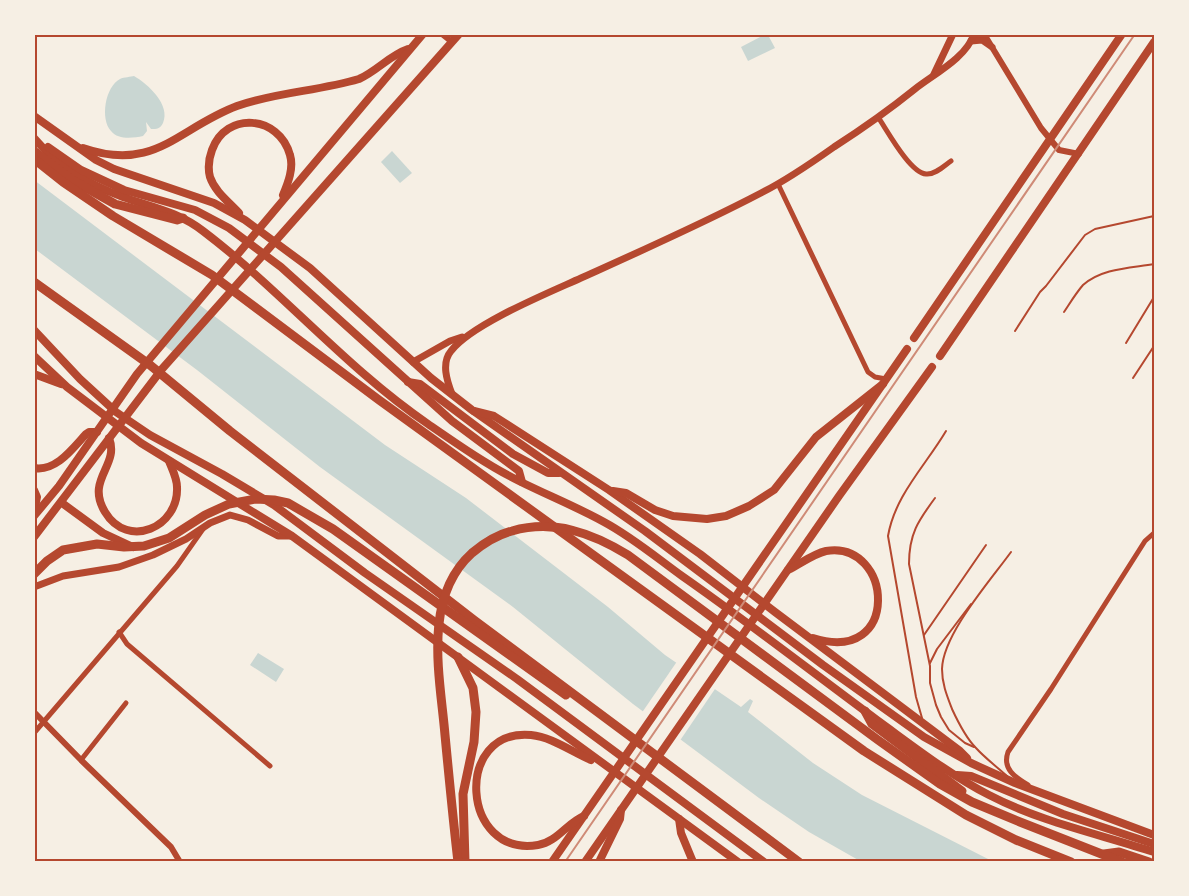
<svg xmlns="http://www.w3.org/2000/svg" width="1189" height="896" font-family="'DM Sans',sans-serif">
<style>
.water{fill:#c9d6d2}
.pier{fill:#f6efe4}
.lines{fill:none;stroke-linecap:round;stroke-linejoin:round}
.service{stroke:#b5482f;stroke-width:2}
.minor{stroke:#b5482f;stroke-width:5}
.tertiary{stroke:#b5482f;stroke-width:6}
.secondary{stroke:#b5482f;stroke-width:7}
.primary{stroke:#b5482f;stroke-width:8}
.trunk{stroke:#b5482f;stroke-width:8}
.motorway{stroke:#b5482f;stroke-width:9}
.rail{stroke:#cf8b77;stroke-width:2}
.neatline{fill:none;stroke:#b5482f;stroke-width:2}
</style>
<rect width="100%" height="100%" fill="#f6efe4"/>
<g class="water">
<path d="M768,35L775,48L748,61L741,47L764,35Z"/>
<path d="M134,76C148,84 171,105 163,123C160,129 157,129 151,129L146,122L147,131L143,136C133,138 118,140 111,131C100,119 105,87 120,79C124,77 131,77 134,76Z"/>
<path d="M392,151L412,173L400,183L381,162Z"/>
<path d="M34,180L385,445L466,498L608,607L665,655L741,707L750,699L753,701L748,712L813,763L862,795L992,861H860L809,832L759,798L633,704L513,607L320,467L197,370L35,249Z"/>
<path d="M258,653L284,669L276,682L250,665Z"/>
</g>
<path class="pier" d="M678,660L717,686L679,742L641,714Z"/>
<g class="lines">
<g class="service">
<path d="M1064,312C1070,303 1076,293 1083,285C1102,268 1131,268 1154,264"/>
<path d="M1015,331L1040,292L1046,286L1085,235L1095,229L1154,216"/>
<path d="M1126,343L1154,297"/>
<path d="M1133,378L1154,346"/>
<path d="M935,498C918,521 909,534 909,564L930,666V683L936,705L941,717L949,730L965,743L974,747"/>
<path d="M924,635L986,545"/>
<path d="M930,663L937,649L971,604"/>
<path d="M922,718L916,697L888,536C895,495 926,465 946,431"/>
<path d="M1007,776C997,767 985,758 976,748C966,738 958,722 952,709C947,696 942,684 942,669C943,634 990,581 1011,552"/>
</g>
<g class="minor">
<path d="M878,117C887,130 910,173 926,174C935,175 944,166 951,161"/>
<path d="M778,184L868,372L875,377L886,379"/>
<path d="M119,632L127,644L270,766"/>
<path d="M34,733L177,566L203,529"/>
<path d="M81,760L126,703"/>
<path d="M1028,785C1015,777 1002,769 1008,752L1051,689L1145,541L1154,533"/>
</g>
<g class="tertiary">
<path d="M442,34L452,42"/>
<path d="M984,34L1041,128L1059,150L1079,154"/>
<path d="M34,712L81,760L171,847L180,862"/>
</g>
<g class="secondary">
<path d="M971,41L982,40L992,47"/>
<path d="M934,74L953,34"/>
<path d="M413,362L450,341L462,337"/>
<path d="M452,394C447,381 441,363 451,351C472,324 548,293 581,278C641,251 702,224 761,193C787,180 810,164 834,147C862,129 889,110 915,89C934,74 966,58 974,34"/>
<path d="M34,587L63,576L119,567L153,555L186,539L210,523L230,515L248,520L278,536H292"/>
</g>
<g class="primary">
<path d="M914,338L1122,34"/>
<path d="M940,356L1154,42"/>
<path d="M552,862L907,349"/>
<path d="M585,862L839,496L932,367"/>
</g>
<g class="trunk">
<path d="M34,116L96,160L114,169L214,203L245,220L310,268L431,378L472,410L645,531L823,665L924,737L971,763L1015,783L1154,835"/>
<path d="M34,138C57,165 90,185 123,197C151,207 179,212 203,231C282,291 346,368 428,424C457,444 487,465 519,481C547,495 577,507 604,522C632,537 657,558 682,576C748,622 812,672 877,720C913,746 950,775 989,795C1041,822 1099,834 1154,852"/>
<path d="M48,147L81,170L124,190L195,210L229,228L281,267L452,421L519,471L522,482"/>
<path d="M83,148C155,173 178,128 237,106C276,92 319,91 359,79C377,71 390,55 408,49"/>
<path d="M239,213C229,202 215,192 210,177C208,169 209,158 212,150C226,111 279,115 290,155C294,168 288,183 283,195"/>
<path d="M34,330L80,379L116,412L150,435L222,474L274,505L365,573L517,679L764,862"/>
<path d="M34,356L67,387L141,443L292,536L738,862"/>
<path d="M34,374L61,384"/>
<path d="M408,382L420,384L513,454L548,473H559"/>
<path d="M474,411L494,416L505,423L609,490L700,554L775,612L960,751L967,758"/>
<path d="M109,438C120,466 85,479 105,512C128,550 179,527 177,487C177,478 172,469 169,461"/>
<path d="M34,468C56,472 73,448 86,434L89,432H97"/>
<path d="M34,490L37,497L34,512"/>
<path d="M613,491L626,493L655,510L673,516L707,519L726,516L749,506L774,490L816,437L883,384"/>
<path d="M62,503L103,533L133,547"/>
<path d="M34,516L59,486L137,374L423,34"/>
<path d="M34,537L162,369L459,34"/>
<path d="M788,570C800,564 813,554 826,551C893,540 902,666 813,638"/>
<path d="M957,775L971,776L1063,814L1154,844"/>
<path d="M584,816C567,823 557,842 538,845C461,858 453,728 531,735C552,737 572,752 591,760"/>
<path d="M679,819L681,833L693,862"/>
<path d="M599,862L620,819L621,810"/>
</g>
<g class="motorway">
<path d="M34,151L74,181L115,204L177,220L183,218"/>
<path d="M34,159L63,182L113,216L212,275L379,400L864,751L966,815L1016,840L1071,862"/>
<path d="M34,282L150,365L230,431L474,620L799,862"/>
<path d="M34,574L47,561L63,550L97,544L124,547L144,546L169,538L205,515L229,504L256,499L274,500L288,503L333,529L566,695"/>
<path d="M458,657L473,688L476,712L474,742L463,794L465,862"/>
<path d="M865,711L872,724L962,791"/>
<path d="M1104,854L1119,852L1149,862"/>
<path d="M458,862C453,819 449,777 445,735C440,676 422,598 472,553C484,543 496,535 512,531C554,519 592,533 628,555L878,740L940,784L972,802L1020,822L1122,862"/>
</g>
<path class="rail" d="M565,862L1135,34"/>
</g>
<rect width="1189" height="896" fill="none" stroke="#f6efe4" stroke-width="72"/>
<rect x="36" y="36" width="1117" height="824" class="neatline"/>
</svg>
